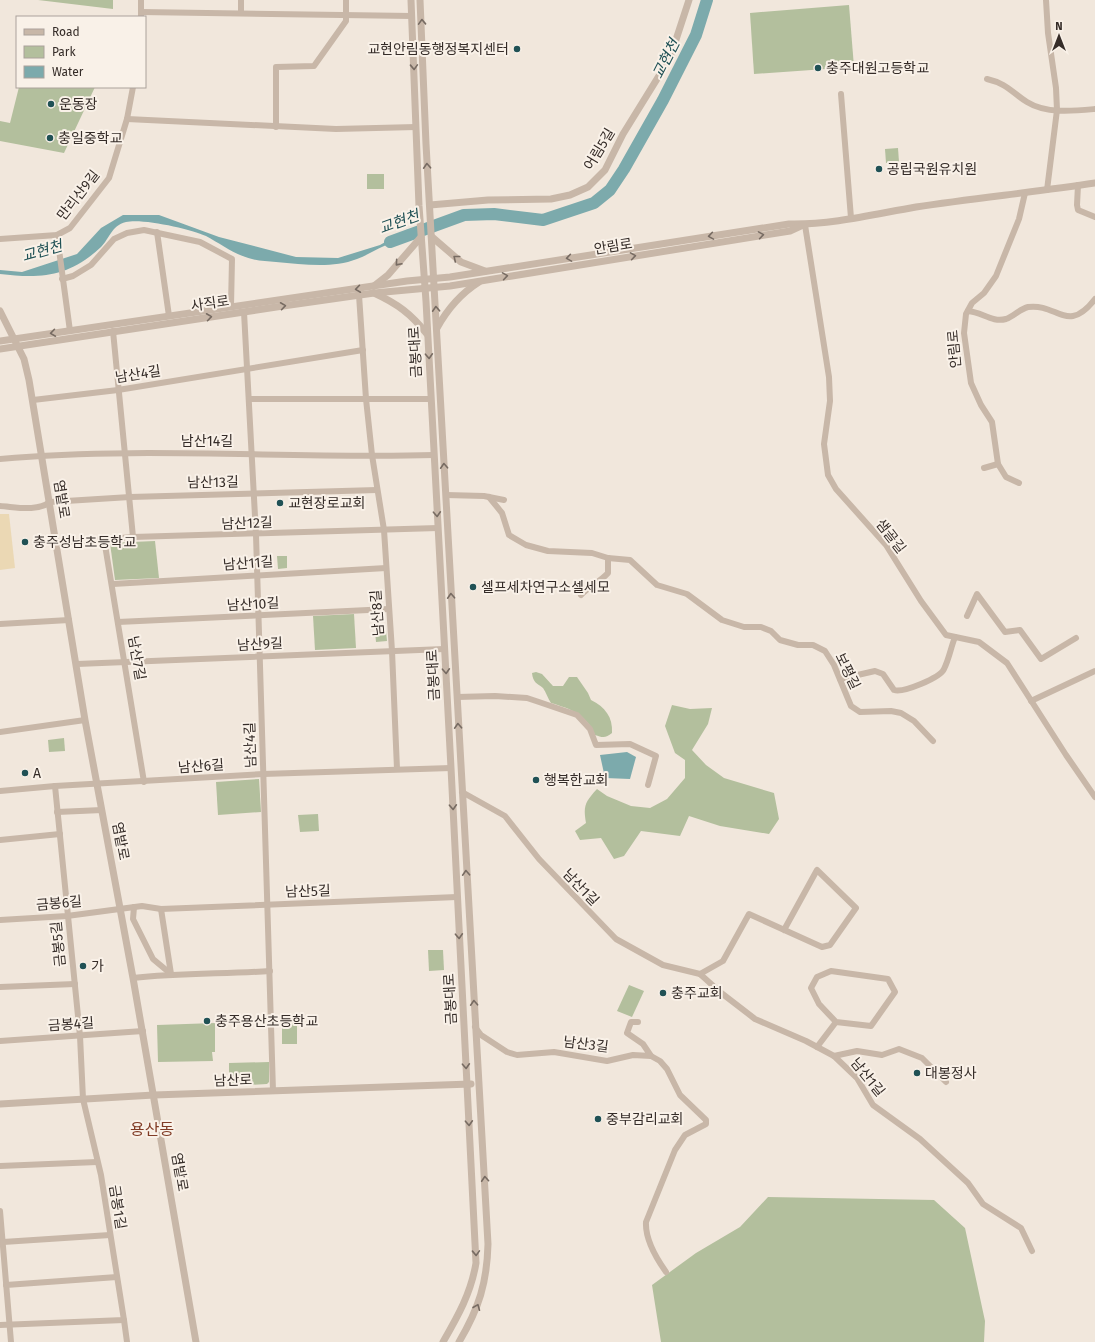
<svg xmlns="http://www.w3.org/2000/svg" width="1095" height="1342" font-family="'Fira Sans','Noto Sans KR',sans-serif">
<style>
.green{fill:#b3bf9d}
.sand{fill:#ebd8b4}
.water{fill:#7caaac}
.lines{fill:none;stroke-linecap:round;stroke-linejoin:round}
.river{stroke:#7caaac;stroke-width:12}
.minor{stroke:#c8b7a8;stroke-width:6}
.tertiary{stroke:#c8b7a8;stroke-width:7}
.oneway{stroke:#776b62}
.poi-dot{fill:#205155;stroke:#f9f1e8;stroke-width:1.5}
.labels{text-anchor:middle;stroke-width:4;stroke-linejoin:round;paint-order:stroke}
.poi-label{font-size:14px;fill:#352c28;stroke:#f9f1e8;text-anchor:start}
.street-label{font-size:14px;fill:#352c28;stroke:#f9f1e8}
.water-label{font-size:15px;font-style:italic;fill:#205155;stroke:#f9f1e8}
.quarter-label{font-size:16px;fill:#803b25;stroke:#f9f1e8}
</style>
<rect width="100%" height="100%" fill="#f1e7dc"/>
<g class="green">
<path d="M38,0H113V9Z"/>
<path d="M849,5L854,67L754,74L750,13Z"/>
<path d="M19,87H95L64,153L0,141V121L10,123Z"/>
<path d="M898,148L899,162L886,163L885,149Z"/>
<rect x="367" y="174" width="17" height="15"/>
<path d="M155,541L159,578L115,580L110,543Z"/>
<path d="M277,556H287V568L278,569Z"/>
<path d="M354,614L356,648L315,650L313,616Z"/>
<path d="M375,631H386L387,641L376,642Z"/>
<path d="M536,672L542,674L553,686H563L569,677H577L588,693L591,700C605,707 613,717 612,733C606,738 603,738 595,735C586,714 571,709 551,703C548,699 546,692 543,688C537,683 533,683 532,673Z"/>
<path d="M672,705L690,709L712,708L708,724L692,750L706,765L724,778L774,793L779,819L769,834L720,826L689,816L680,836L641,831L624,856L614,859L601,838L580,840L575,831L586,823C583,806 585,802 597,789L607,796L631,806L650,808L667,799L685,778V760L675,753L665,726Z"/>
<path d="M64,738L65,751L49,752L48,740Z"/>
<path d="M259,779L261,812L218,815L216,782Z"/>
<path d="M318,814L319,831L300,832L298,815Z"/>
<path d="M428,950H443L444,970L429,971Z"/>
<path d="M629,985L644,991L632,1017L617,1011Z"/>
<rect x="282" y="1014" width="15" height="30"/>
<path d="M215,1023V1052H212L213,1061L158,1062L157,1025Z"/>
<path d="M269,1062V1082L267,1084L229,1086V1063Z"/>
<path d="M768,1197L934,1200L965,1228L985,1321L984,1342H661L652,1285L696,1253L740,1227Z"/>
</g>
<path class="sand" d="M0,514H9L15,568L0,570Z"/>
<g class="water">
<path d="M123,215H159L219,237L296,257L338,258L380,245L408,229L404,239C387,242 373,253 357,259C331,269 303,264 276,262C268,261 259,261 252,259C235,255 221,244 206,236C191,229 142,218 126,222C111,226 110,238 101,247C69,277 41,279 0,274V270L22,272L77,254L101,228Z"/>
<path d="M627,752L636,757L630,779L605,778L600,755Z"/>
</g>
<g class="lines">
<path class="river" d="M390,242L464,215L494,214L543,220L594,203L610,190L624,169L663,100L696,35L707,0"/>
<g class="minor">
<path d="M1046,0L1048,33L1056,88L1057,110L1047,190"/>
<path d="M141,12L412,16"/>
<path d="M241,13V0"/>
<path d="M141,17V0"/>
<path d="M987,79C1008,84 1011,92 1027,102C1046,114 1074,111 1095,109"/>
<path d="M841,94L851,218"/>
<path d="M127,119L336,129L416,127"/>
<path d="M276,127V67L314,66L346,21V0"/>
<path d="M1078,185L1077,205L1078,210L1095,217"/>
<path d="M805,225L829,377L830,401L824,444L828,475L836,489L886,545L921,601L946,635L979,642L1007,663L1066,755L1095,797"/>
<path d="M157,232L169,316"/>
<path d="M57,235L70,331"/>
<path d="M0,239L57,235L70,228L109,178L127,119L133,87"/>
<path d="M62,279L73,276L91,265L114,239L127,233L144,230L200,242L232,259L231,306"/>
<path d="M359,295L366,399L372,455L384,530L392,651L397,769"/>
<path d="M968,311C982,312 992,323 1006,319C1014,316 1020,309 1028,307C1058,303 1067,335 1095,299"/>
<path d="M244,312L256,535L273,1091"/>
<path d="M113,331L133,537"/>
<path d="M249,399H431"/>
<path d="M33,400L118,390L363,350"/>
<path d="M0,459C144,446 289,459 434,455"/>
<path d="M984,468L998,464"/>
<path d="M1019,483L1006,477L998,464L992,422L981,405L971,383L964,333L966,314L972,303L984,293L996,276L1019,219L1025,193"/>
<path d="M446,495L484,496L504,500"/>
<path d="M489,497L502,513L509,535L526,545L548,551L592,553L608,558L630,560L657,585L687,594L722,620L744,627H761L771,631L780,640L798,645H813L825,651L834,665L851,706L860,712L891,711L901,713L914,721L933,741"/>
<path d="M0,506C16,507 37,512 50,502L130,497L377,490"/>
<path d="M104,539L144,782"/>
<path d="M56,543L133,537L438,528"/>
<path d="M113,584L386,568"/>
<path d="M581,595C589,586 600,582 608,573V558"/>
<path d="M967,616L977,594L1005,632L1020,630L1041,659L1076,638"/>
<path d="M118,622L389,609"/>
<path d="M0,624L69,620"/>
<path d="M77,664L444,649"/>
<path d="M840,679L875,671L883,674L894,690C903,693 940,678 944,669C949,659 951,647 955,637"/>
<path d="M457,697L495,696L527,698L539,702L577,715L590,729L596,745L630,744L656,756L648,785"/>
<path d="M1031,701L1095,671"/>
<path d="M0,732L85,720"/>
<path d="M0,791L55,786L263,774L451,768"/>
<path d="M462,792L505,816L539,859L616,939L663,965L700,974L720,992L755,1019L806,1041L834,1056L857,1078L873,1105L920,1139L968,1183L983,1204L1021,1228L1032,1251"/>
<path d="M57,812L102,810"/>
<path d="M0,840L60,834"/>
<path d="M134,907L133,919L153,959L171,974"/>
<path d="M161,909L171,974"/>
<path d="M0,920L67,916L142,906L161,909L457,897"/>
<path d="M700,974L723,961L749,914L822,947L830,945L856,908L817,870L784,930"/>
<path d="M133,978C179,973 225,974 270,971"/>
<path d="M0,987L75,984"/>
<path d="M475,1027L481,1035L507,1052L517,1055L554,1052L607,1061L633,1055L651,1056L643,1044L627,1033L631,1022H638"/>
<path d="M0,1041L143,1031"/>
<path d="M817,1047L836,1022L819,1004L811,988L817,977L831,971L888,979L895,992L871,1026L836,1022"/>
<path d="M651,1056L660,1061L667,1069L680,1095L706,1120V1124L685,1135L675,1150L646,1222C645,1240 656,1258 666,1272"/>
<path d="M834,1056L857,1051L882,1055L899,1049L922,1058L946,1082"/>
<path d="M0,1166L97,1162"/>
<path d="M0,1211L11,1342"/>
<path d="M3,1242L110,1235"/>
<path d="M6,1285L117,1277"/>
<path d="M124,1320L127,1342"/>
<path d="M0,1325L124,1320L101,1175L83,1099L80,1036L55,786"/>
</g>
<g class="tertiary">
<path d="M411,0L419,206L426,301L451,768L476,1263C471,1293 458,1316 443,1342"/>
<path d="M420,0L426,144L488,1244C487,1283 479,1308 459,1342"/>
<path d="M430,205L488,200L551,199L570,195L588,187L605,170L623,134L670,58L689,0"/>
<path d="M432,237L461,262L485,271"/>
<path d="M374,286L388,275L421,237"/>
<path d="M374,293C398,304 411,314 427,334"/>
<path d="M0,311L24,359L29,380L85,720L133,978L196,1342"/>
<path d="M437,328C448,308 460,294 479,282"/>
<path d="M0,341L407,281L450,277L789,224C832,225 875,214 916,207C976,198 1036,192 1095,183"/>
<path d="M0,349L283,306L374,293L450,286L790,231L803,225"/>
<path d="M0,1104L154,1095L471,1084"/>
</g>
</g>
<defs><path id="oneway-chevron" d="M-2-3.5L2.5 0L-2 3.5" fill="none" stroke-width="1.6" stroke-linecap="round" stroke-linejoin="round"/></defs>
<g class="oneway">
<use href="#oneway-chevron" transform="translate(422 22) rotate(-92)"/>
<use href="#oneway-chevron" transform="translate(414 67) rotate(88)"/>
<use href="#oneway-chevron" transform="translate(427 166) rotate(-93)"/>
<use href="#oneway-chevron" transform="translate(761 235) rotate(-9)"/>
<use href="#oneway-chevron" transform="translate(711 236) rotate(171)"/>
<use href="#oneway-chevron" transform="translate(633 256) rotate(-9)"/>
<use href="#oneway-chevron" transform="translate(456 258) rotate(-141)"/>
<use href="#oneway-chevron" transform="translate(569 258) rotate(171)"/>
<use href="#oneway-chevron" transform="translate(398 263) rotate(131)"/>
<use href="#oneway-chevron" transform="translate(505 276) rotate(-9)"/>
<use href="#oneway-chevron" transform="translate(358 289) rotate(172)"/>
<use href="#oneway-chevron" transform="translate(283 306) rotate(-8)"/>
<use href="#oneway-chevron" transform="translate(436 309) rotate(-93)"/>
<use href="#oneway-chevron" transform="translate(209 317) rotate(-8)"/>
<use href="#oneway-chevron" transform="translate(53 333) rotate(172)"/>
<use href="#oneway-chevron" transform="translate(429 356) rotate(87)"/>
<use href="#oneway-chevron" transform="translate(444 466) rotate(-93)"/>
<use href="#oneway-chevron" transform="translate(437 514) rotate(87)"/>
<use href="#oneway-chevron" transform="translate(451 596) rotate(-93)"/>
<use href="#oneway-chevron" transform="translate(446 671) rotate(87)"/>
<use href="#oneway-chevron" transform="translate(458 726) rotate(-93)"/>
<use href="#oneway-chevron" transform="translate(453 807) rotate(87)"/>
<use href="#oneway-chevron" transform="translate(466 873) rotate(-93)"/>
<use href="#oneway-chevron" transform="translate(459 936) rotate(87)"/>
<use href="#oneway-chevron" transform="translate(474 1003) rotate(-93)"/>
<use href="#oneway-chevron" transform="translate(466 1066) rotate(87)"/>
<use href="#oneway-chevron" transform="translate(469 1123) rotate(87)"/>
<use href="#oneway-chevron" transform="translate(485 1179) rotate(-94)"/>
<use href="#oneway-chevron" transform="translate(476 1253) rotate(88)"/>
<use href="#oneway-chevron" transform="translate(477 1307) rotate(-68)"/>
</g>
<g class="poi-dot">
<circle cx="517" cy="49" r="4"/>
<circle cx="818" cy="68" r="4"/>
<circle cx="51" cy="104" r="4"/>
<circle cx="50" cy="138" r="4"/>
<circle cx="879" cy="169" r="4"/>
<circle cx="280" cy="503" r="4"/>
<circle cx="25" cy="542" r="4"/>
<circle cx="473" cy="587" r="4"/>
<circle cx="25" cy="773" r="4"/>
<circle cx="536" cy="780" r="4"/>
<circle cx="83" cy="966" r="4"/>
<circle cx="663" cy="993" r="4"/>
<circle cx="207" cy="1021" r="4"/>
<circle cx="917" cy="1073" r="4"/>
<circle cx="598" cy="1119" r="4"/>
</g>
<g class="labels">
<g class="poi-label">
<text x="509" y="54" text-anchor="end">교현안림동행정복지센터</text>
<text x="826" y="73">충주대원고등학교</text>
<text x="59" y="109">운동장</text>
<text x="58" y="143">충일중학교</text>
<text x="887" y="174">공립국원유치원</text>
<text x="288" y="508">교현장로교회</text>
<text x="33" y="547">충주성남초등학교</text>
<text x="481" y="592">셀프세차연구소셀세모</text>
<text x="33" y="778">A</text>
<text x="544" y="785">행복한교회</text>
<text x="91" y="971">가</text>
<text x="671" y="998">충주교회</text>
<text x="215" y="1026">충주용산초등학교</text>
<text x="925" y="1078">대봉정사</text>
<text x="606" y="1124">중부감리교회</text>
</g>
<g class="street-label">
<text transform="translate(599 149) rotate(-59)" y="5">어림5길</text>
<text transform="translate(78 195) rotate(-52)" y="5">만리산9길</text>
<text transform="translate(613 246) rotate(-9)" y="5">안림로</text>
<text transform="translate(210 303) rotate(-8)" y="5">사직로</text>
<text transform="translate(954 349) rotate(-95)" y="5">안림로</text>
<text transform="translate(415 352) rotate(-93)" y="5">금봉대로</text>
<text transform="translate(138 374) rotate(-9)" y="5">남산4길</text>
<text x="207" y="446">남산14길</text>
<text transform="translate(213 482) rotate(-1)" y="5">남산13길</text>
<text transform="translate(62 499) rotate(81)" y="5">염밭로</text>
<text transform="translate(247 523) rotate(-2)" y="5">남산12길</text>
<text transform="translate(891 536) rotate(52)" y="5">샘골길</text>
<text transform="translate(248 563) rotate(-4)" y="5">남산11길</text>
<text transform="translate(253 604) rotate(-3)" y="5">남산10길</text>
<text transform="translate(377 613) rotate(-94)" y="5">남산8길</text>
<text transform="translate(260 644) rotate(-3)" y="5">남산9길</text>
<text transform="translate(137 658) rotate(80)" y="5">남산7길</text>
<text transform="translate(848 671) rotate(64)" y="5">보평길</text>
<text transform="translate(433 675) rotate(-93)" y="5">금봉대로</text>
<text transform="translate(250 745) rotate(-92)" y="5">남산4길</text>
<text transform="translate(201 766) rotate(-4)" y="5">남산6길</text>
<text transform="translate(121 841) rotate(79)" y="5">염밭로</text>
<text transform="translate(581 887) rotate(46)" y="5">남산1길</text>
<text transform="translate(308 891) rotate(-2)" y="5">남산5길</text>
<text transform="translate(59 903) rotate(-5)" y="5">금봉6길</text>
<text transform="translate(58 944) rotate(-96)" y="5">금봉5길</text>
<text transform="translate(450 999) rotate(-93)" y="5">금봉대로</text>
<text transform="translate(71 1024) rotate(-4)" y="5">금봉4길</text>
<text transform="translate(586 1044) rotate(7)" y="5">남산3길</text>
<text transform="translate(868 1077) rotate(51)" y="5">남산1길</text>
<text transform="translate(233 1080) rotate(-2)" y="5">남산로</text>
<text transform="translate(180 1172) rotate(80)" y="5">염밭로</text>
<text transform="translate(118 1207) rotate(81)" y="5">금봉1길</text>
</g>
<g class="water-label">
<text transform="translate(666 59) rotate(-63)" y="5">교현천</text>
<text transform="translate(399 222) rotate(-20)" y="5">교현천</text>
<text transform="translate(42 251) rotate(-16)" y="5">교현천</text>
</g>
<g class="quarter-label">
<text x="152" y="1135">용산동</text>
</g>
</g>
<rect x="16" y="16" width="130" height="72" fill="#f9f1e8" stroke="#aba29b"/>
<rect x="24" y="29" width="20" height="6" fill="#c8b7a8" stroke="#aba29b"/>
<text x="52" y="36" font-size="12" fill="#352c28">Road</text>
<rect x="24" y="46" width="20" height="12" fill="#b3bf9d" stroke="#aba29b"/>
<text x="52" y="56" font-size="12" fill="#352c28">Park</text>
<rect x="24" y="66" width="20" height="12" fill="#7caaac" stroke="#aba29b"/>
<text x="52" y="76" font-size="12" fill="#352c28">Water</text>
<g transform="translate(1059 36)" stroke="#f9f1e8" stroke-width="3" paint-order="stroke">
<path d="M0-3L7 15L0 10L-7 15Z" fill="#352c28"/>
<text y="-6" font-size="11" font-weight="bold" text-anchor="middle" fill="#352c28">N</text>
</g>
</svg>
